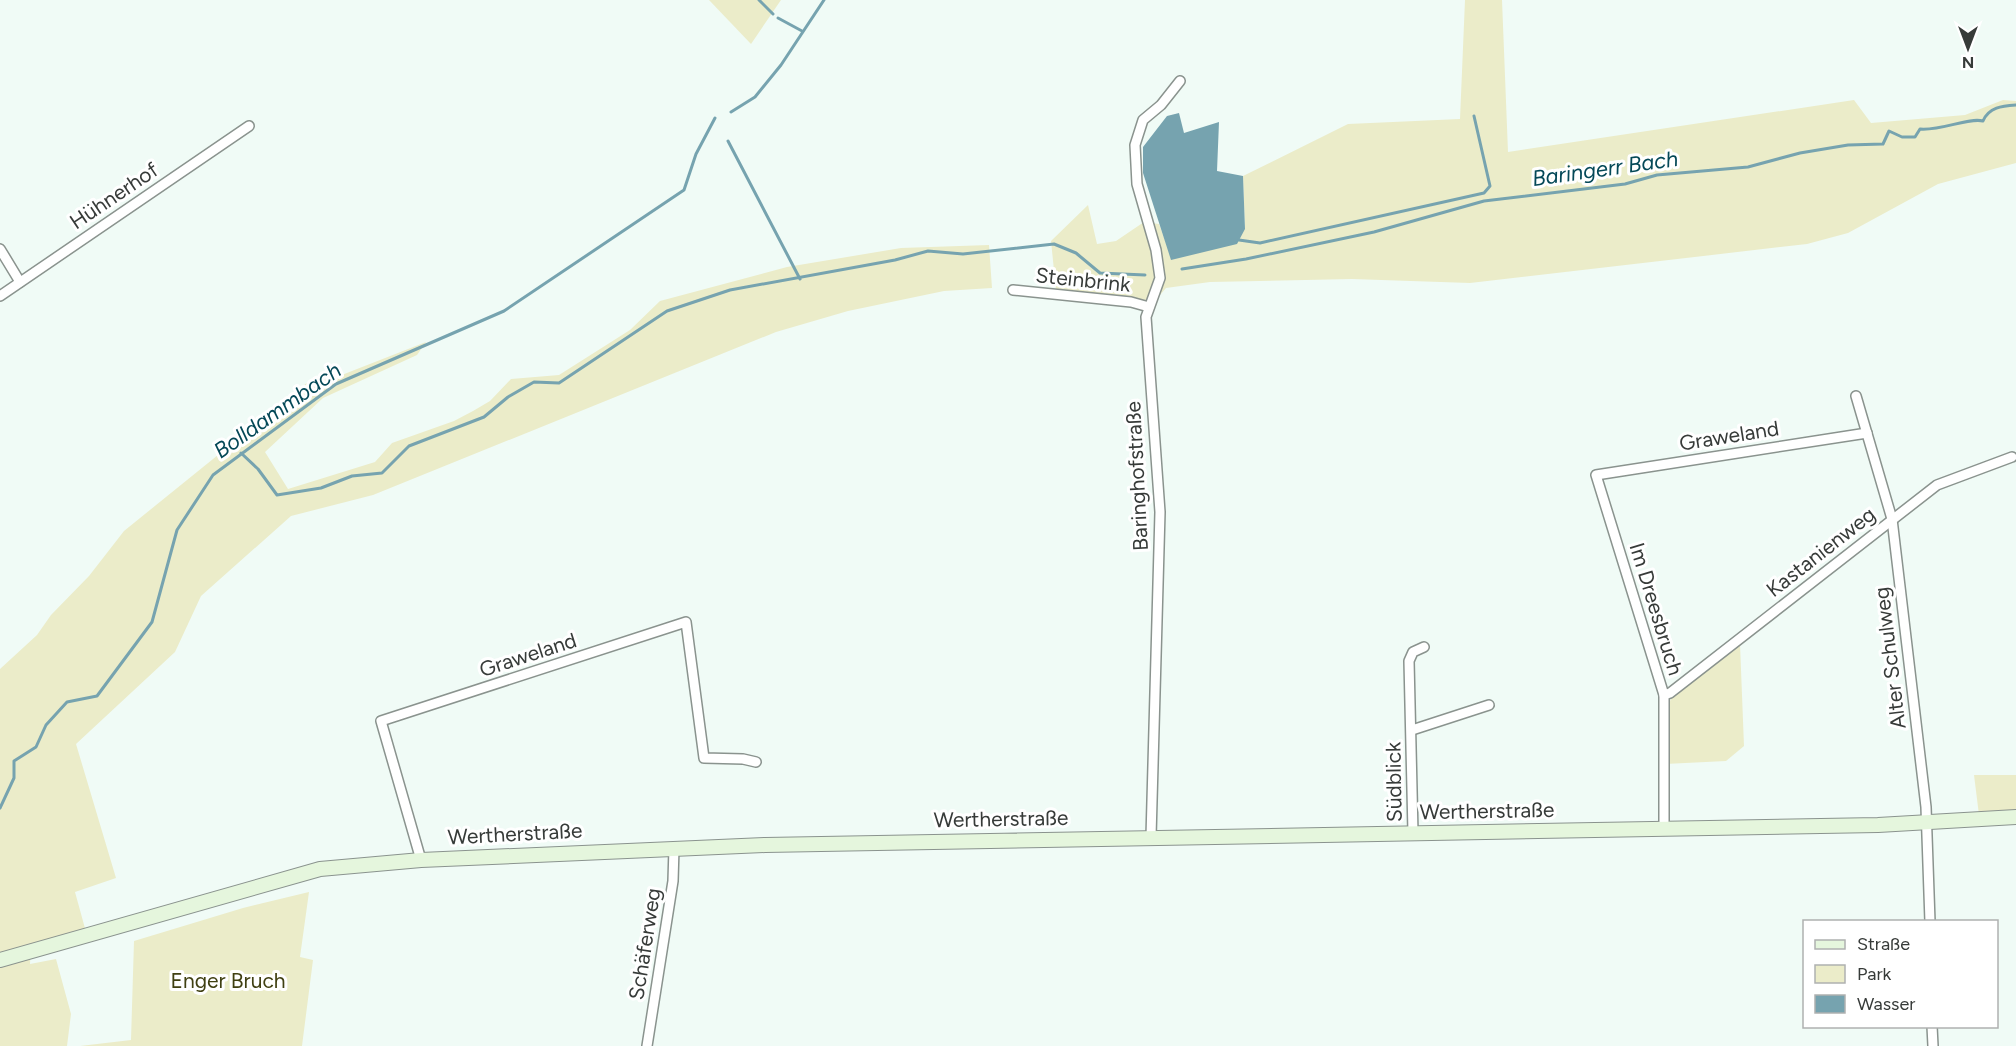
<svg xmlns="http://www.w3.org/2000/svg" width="2016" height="1046" font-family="Figtree,sans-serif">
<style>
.green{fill:#ebecc9}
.water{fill:#76a3af}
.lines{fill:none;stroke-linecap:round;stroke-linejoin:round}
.stream{stroke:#76a3af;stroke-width:3}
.street-casing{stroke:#8a938e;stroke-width:12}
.secondary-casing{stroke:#8a938e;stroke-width:16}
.street{stroke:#fff;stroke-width:9}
.secondary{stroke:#e5f6dd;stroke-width:14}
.labels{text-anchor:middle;stroke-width:6;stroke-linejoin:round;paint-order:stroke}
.street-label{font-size:21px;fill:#373b39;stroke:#fff}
.park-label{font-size:21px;fill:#404012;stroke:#fff}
.water-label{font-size:22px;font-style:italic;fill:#044857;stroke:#fff}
</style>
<rect width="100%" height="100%" fill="#f0fbf6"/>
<g class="green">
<path d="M709,0H781L751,44Z"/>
<path d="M1465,0H1502L1508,152L1854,100L1871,123L1965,115L2003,100L2016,101V163L1938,184L1848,233L1807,244L1470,283L1352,279L1210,282L1166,288L1155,301L1056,290L1051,241L1088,205L1097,244L1116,241L1144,222L1159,224L1172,259L1202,251L1245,229L1243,176L1348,124L1460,119Z"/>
<path d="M989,245L992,288L944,291L848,311L776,332L373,495L291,516L201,596L175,652L76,744L116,878L75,892L86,932L31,947L30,964L56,959L71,1014L67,1046H0V669L37,635L51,615L89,576L124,531L313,378L329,380L426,342L417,355L323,398L265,452L288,489L375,462L392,443L454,421L473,411L490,401L511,379L559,375L630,330L660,301L787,267L901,248Z"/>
<path d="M1740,644L1744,746L1726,761L1665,764L1668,705L1671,699Z"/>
<path d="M1974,775H2016V812L1979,815Z"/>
<path d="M309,892L300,957L313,960L302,1046H80L131,1040L134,941L243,908Z"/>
</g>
<path class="water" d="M1179,113L1184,133L1219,122L1217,171L1243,176L1245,229L1237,244L1171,260L1143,173V147L1167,116Z"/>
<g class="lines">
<g class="stream">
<path d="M759,0L773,14"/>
<path d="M778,18L802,31"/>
<path d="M731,112L755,97L781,65L824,0"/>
<path d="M728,141L800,279"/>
<path d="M1239,240L1260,243L1484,193L1490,186L1474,116"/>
<path d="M1182,269L1246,259L1374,232L1484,201L1625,184L1657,175L1748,167L1800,153L1848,145L1883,144L1889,131L1902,137H1915L1920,129C1941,131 1969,117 1983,121C1989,107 2002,106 2016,105"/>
<path d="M241,453L258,469L277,495L321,488L352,476L382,473L409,446L484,417L508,397L534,382L559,383L667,311L730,290L895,260L928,251L963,254L1054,244L1076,253L1100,273L1145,275"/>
<path d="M0,808L14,778V761L36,747L46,725L67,702L97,696L152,622L177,530L213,475L336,384L504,311L684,190L696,154L715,118"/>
</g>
<defs>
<g id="street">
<path d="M0,249L20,282"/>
<path d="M1013,290L1131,302L1149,307"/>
<path d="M0,296L249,126"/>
<path d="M1856,396L1892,519L1926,807L1930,922"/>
<path d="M1664,695L1670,693L1937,485L2012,457"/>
<path d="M1412,730L1489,705"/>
<path d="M1664,829V695L1596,475L1867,433"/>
<path d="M1413,833L1409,661L1413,652L1424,647"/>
<path d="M1151,837L1160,512L1146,317L1160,278L1156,250L1137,184L1135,145L1143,120L1161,105L1180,81"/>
<path d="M421,860L381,721L686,622L704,758L743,759L756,762"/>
<path d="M1932,1026L1933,1046"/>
<path d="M647,1046L673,881L674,848"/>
</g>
<path id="secondary" d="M0,960L320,869L421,860L765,845L1878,825L2016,817"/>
</defs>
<use href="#street" class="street-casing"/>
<use href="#secondary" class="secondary-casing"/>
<use href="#street" class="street"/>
<use href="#secondary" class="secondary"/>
</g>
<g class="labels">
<g class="street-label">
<text transform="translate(114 196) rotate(-34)" y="7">Hühnerhof</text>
<text transform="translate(1083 280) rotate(6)" y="7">Steinbrink</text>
<text transform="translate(1729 436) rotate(-9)" y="7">Graweland</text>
<text transform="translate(1137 476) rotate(-93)" y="7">Baringhofstraße</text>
<text transform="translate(1821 552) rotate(-38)" y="7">Kastanienweg</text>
<text transform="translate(1656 609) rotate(73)" y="7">Im Dreesbruch</text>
<text transform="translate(528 655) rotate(-18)" y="7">Graweland</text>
<text transform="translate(1890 658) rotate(-97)" y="7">Alter Schulweg</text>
<text transform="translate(1394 782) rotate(-91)" y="7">Südblick</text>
<text transform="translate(1487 811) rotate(-1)" y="7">Wertherstraße</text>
<text transform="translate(1001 819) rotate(-1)" y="7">Wertherstraße</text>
<text transform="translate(515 834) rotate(-3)" y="7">Wertherstraße</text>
<text transform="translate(645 944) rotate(-81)" y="7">Schäferweg</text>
</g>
<g class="park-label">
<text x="228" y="988">Enger Bruch</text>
</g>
<g class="water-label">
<text transform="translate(1605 168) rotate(-8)" y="8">Baringerr Bach</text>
<text transform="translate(277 410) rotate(-35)" y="8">Bolldammbach</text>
</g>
</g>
<rect x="1803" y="920" width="195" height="108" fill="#ffffff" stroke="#afb1b0" stroke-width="1.5"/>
<rect x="1815" y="940" width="30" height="9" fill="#e5f6dd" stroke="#afb1b0" stroke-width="1.5"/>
<text x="1857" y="950" font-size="18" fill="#373b39">Straße</text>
<rect x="1815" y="965" width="30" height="18" fill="#ebecc9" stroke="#afb1b0" stroke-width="1.5"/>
<text x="1857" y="980" font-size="18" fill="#373b39">Park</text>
<rect x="1815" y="995" width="30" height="18" fill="#76a3af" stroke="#afb1b0" stroke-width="1.5"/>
<text x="1857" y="1010" font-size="18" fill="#373b39">Wasser</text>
<g transform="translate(1968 48) rotate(180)" stroke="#ffffff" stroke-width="4.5" paint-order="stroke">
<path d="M0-4.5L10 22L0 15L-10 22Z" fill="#373b39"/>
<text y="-9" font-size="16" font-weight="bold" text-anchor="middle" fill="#373b39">N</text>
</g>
</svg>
